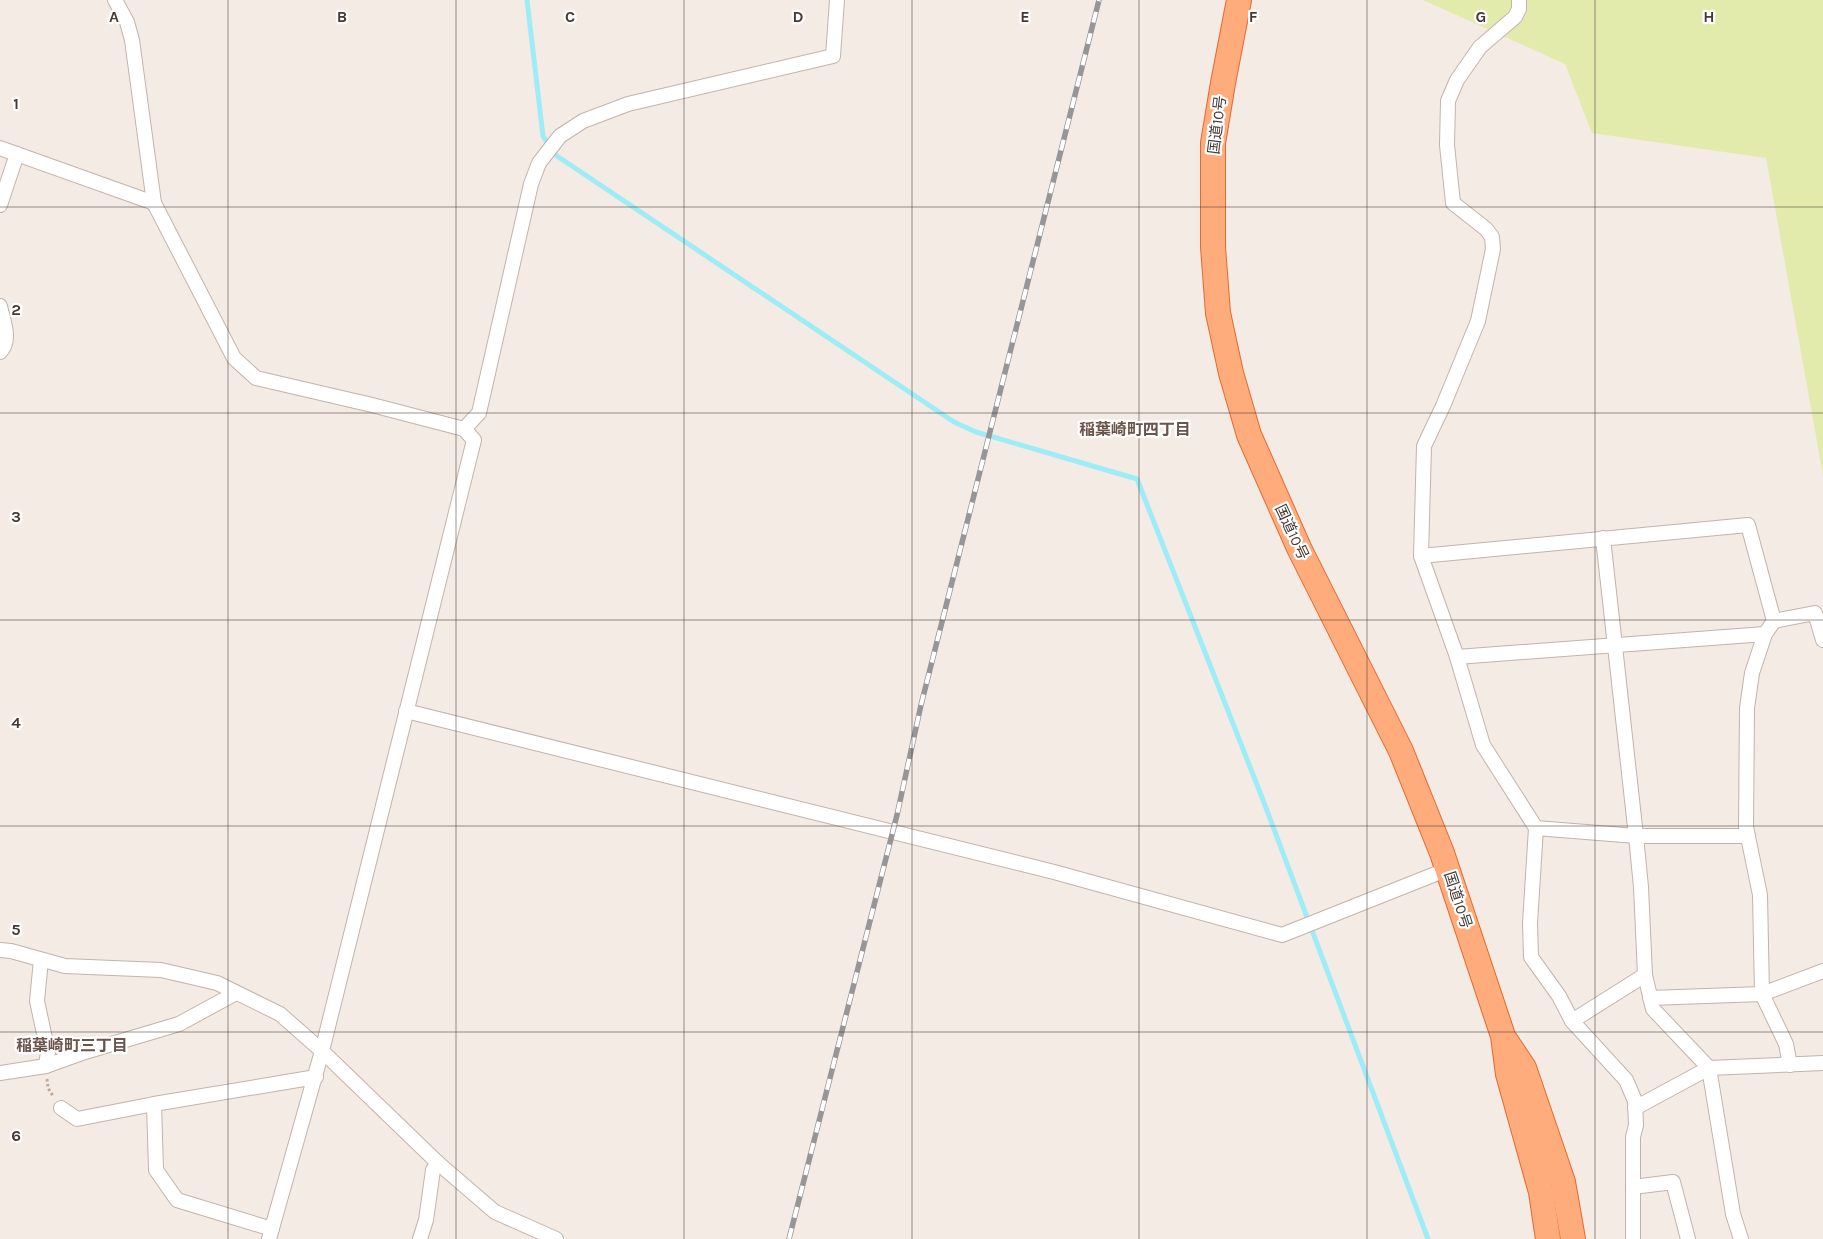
<svg xmlns="http://www.w3.org/2000/svg" width="1823" height="1239" font-family="Karla,'Noto Sans JP',sans-serif">
<style>
.green{fill:#e2ebab}
.lines{fill:none;stroke-linecap:round;stroke-linejoin:round}
.stream{stroke:#9eecf5;stroke-width:5}
.minor-casing{stroke:#c3b3aa;stroke-width:16}
.trunk-casing{stroke:#e7682c;stroke-width:26}
.path{stroke:#c3a698;stroke-width:3;stroke-dasharray:2.5 2.5;stroke-linecap:butt}
.minor{stroke:#fff;stroke-width:14}
.trunk{stroke:#ffac7c;stroke-width:24}
.rail-casing{stroke:#969696;stroke-width:5.5}
.rail{stroke:#fff;stroke-width:4;stroke-dasharray:11;stroke-linecap:butt}
.grid{fill:none;stroke:#473a34;stroke-width:1;stroke-opacity:0.55}
.labels{text-anchor:middle;stroke-width:4.5;stroke-linejoin:round;paint-order:stroke}
.street-label{font-size:15px;fill:#473a34;stroke:#fff}
.neighbourhood-label{font-size:16px;font-weight:bold;fill:#6a544b;stroke:#fff}
.grid-label{font-size:16px;text-anchor:middle;font-weight:bold;fill:#473a34;stroke:#fff;stroke-width:4.5;stroke-linejoin:round;paint-order:stroke}
</style>
<rect width="100%" height="100%" fill="#f4ebe5"/>
<path class="green" d="M1423,0H1823V475L1766,158L1592,133L1565,64Z"/>
<g class="lines">
<path class="stream" d="M527,0L543,136L554,154L954,422L976,432L1137,479L1263,800L1428,1239"/>
<defs>
<g id="minor">
<path d="M115,0L127,22L132,40L154,203L234,358L256,378L372,405L464,429L474,440L322,1051L269,1239"/>
<path d="M1519,0V9L1515,17L1480,47L1457,80L1448,101L1447,145L1453,203L1486,229L1492,237L1493,249L1478,321L1443,406L1424,446L1421,556L1457,657L1483,745L1536,828L1530,923L1531,957L1559,996L1572,1021L1626,1080L1635,1101L1636,1125L1633,1137V1239"/>
<path d="M0,148L154,203"/>
<path d="M0,205L17,154"/>
<path d="M0,306C3,321 12,340 0,352"/>
<path d="M464,429L479,413L531,184L539,163L560,136L583,121L628,104L833,56L837,0"/>
<path d="M1603,538L1636,836L1641,887L1645,975L1653,1009L1709,1068L1823,1063"/>
<path d="M1421,556L1748,525L1774,621"/>
<path d="M1457,657L1765,634"/>
<path d="M406,711L1054,872L1282,935L1448,869"/>
<path d="M1536,828L1636,836H1748"/>
<path d="M0,950L11,951L65,966L161,970L217,983L280,1014L322,1051L438,1163L495,1212L556,1239"/>
<path d="M41,960L37,1001L48,1052L46,1066L85,1052L179,1024L236,993"/>
<path d="M1650,998L1762,994L1823,971"/>
<path d="M1572,1021L1645,975"/>
<path d="M1790,1065L1786,1044L1762,994L1760,895L1746,827L1747,708L1752,673L1765,634L1774,621L1815,613L1823,640"/>
<path d="M0,1073L46,1066"/>
<path d="M154,1104L156,1170L177,1200L272,1229"/>
<path d="M61,1108L77,1119L154,1104L316,1077"/>
<path d="M1635,1108L1709,1068L1733,1214L1741,1239"/>
<path d="M1633,1187L1673,1182L1688,1239"/>
<path d="M420,1239L426,1220L433,1170L438,1163"/>
</g>
<g id="trunk">
<path d="M1239,0L1223,83L1213,143V247L1218,313L1231,373L1249,435L1299,548L1401,751L1442,853L1503,1036L1508,1074L1541,1192L1548,1239"/>
<path d="M1506,1041L1524,1068L1563,1182L1573,1239"/>
</g>
</defs>
<use href="#minor" class="minor-casing"/>
<use href="#trunk" class="trunk-casing"/>
<path class="path" d="M47,1079L48,1088L53,1096"/>
<use href="#minor" class="minor"/>
<use href="#trunk" class="trunk"/>
<defs>
<path id="rail" d="M789,1239L897,815L921,705L1099,0"/>
</defs>
<use href="#rail" class="rail-casing"/>
<use href="#rail" class="rail"/>
</g>
<path class="grid" d="M228,0V1239M456,0V1239M684,0V1239M912,0V1239M1139,0V1239M1367,0V1239M1595,0V1239M0,207H1823M0,413H1823M0,620H1823M0,826H1823M0,1032H1823"/>
<g class="labels">
<g class="street-label">
<text transform="translate(1217 125) rotate(-83)" y="5">国道10号</text>
<text transform="translate(1292 532) rotate(65)" y="5">国道10号</text>
<text transform="translate(1458 900) rotate(72)" y="5">国道10号</text>
</g>
<g class="neighbourhood-label">
<text x="1135" y="435">稲葉崎町四丁目</text>
<text x="72" y="1051">稲葉崎町三丁目</text>
</g>
</g>
<g class="grid-label">
<text x="114" y="22">A</text>
<text x="342" y="22">B</text>
<text x="570" y="22">C</text>
<text x="798" y="22">D</text>
<text x="1025" y="22">E</text>
<text x="1253" y="22">F</text>
<text x="1481" y="22">G</text>
<text x="1709" y="22">H</text>
<text x="16" y="109">1</text>
<text x="16" y="315">2</text>
<text x="16" y="522">3</text>
<text x="16" y="728">4</text>
<text x="16" y="935">5</text>
<text x="16" y="1141">6</text>
</g>
</svg>
